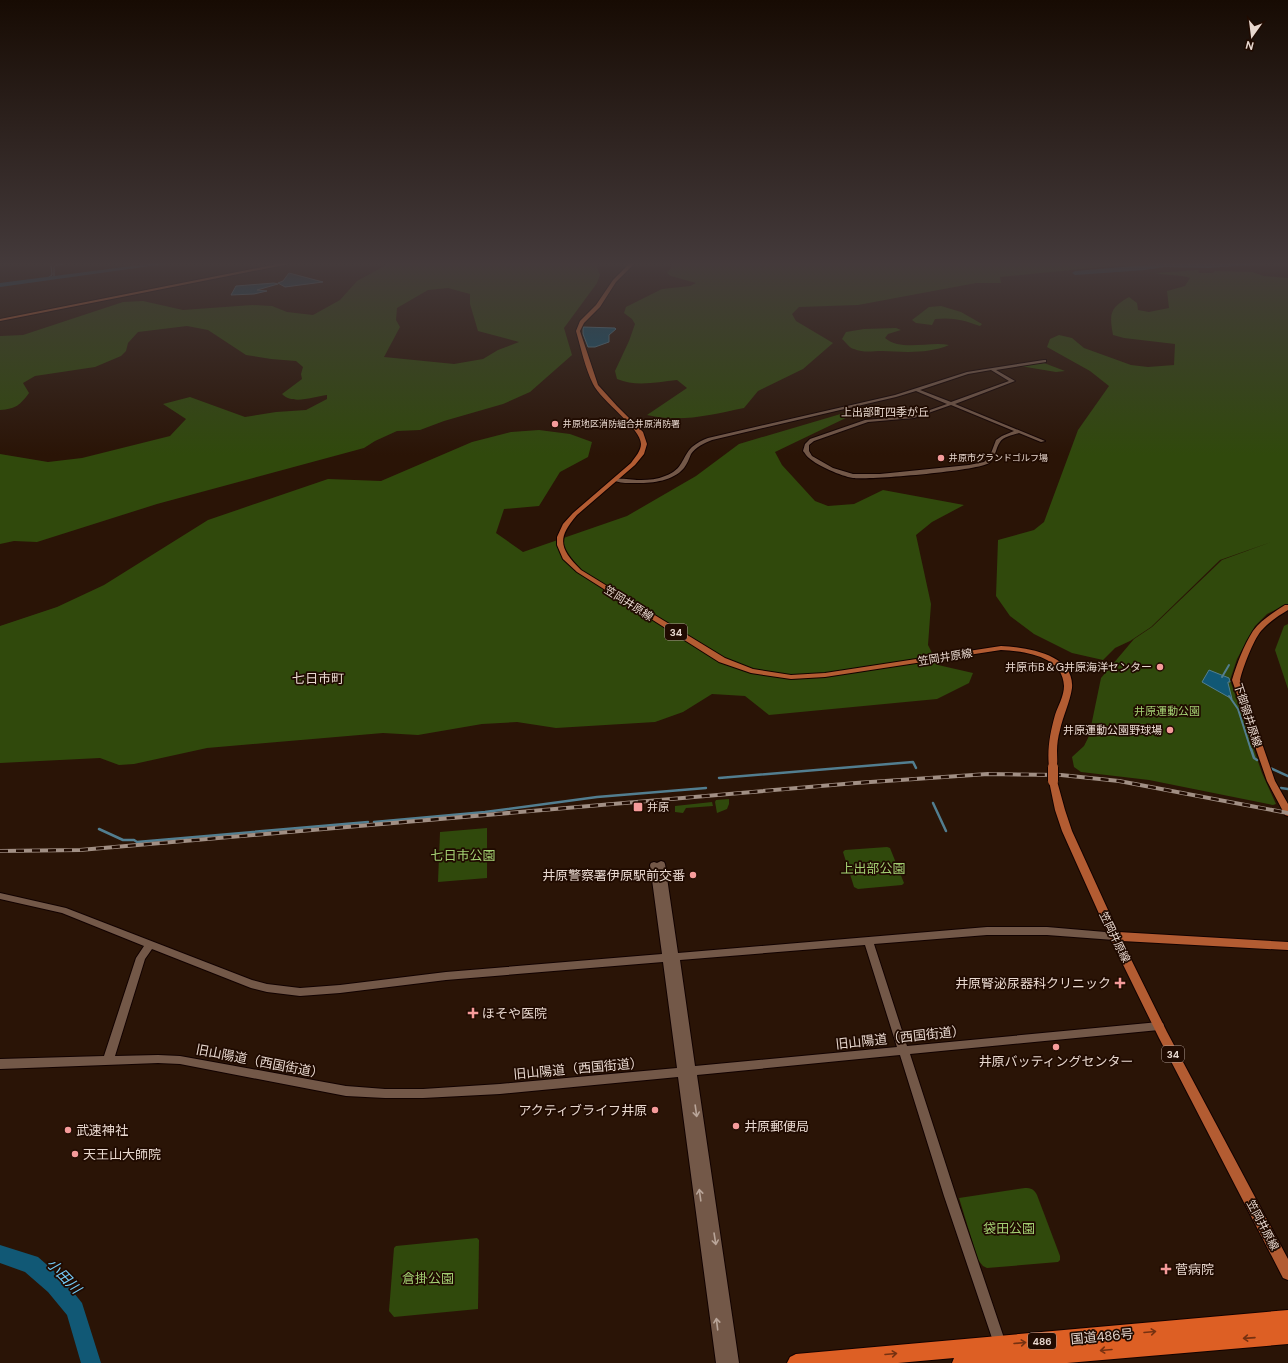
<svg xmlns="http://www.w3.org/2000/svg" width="1288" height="1363" font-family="'DM Sans','Noto Sans JP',sans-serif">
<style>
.green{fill:#30490c;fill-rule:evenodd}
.water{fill:#115875;stroke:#527e90}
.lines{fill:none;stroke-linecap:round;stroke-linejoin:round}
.stream-far2{stroke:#527e90;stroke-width:1}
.stream-far1{stroke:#527e90;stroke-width:2}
.stream{stroke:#527e90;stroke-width:2.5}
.river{fill:#115875;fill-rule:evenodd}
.minor-casing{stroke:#120200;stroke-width:2}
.major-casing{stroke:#120200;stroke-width:2}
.highway-casing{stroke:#120200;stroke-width:2}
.minor{fill:#735848;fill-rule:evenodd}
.major{fill:#b35c32;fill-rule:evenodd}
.highway{fill:#dd5f24;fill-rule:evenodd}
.rail-casing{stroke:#a18f84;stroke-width:4}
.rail{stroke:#200b01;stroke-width:2.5;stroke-dasharray:8;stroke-linecap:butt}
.major-bridge-casing{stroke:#120200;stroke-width:12;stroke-linecap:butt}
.major-bridge{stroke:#b35c32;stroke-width:10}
.oneway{stroke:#b9a599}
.oneway2{stroke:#753111}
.poi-dot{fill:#f59b9a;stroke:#200b01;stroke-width:1.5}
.labels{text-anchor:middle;stroke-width:3.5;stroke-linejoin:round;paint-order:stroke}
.far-poi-label{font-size:9px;fill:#e8d8cf;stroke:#200b01;text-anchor:start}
.shield{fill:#200b01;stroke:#ac9a91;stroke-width:1}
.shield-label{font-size:10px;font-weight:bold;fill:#e8d8cf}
.far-quarter-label{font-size:11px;fill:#e8d8cf;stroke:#200b01}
.street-label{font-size:11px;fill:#e8d8cf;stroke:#200b01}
.poi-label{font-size:11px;fill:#e8d8cf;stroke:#200b01;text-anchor:end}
.park-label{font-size:11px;fill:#a3cf72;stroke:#200b01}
.quarter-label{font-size:13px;fill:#e8d8cf;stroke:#200b01}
.near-park-label{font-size:13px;fill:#a3cf72;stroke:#200b01}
.near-poi-label{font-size:13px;fill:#e8d8cf;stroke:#200b01;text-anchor:start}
.near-street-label{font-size:13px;fill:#e8d8cf;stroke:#200b01}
.near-water-label{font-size:14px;font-style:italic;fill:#75cdf9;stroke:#200b01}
</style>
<rect width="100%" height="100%" fill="#2a1406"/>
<g class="green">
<path d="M388,264H596L600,275L597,283L564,328L572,355L530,392L503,404L444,421L420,430L397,431L375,441L364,448L157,504L37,542L14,541L0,544V454L48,462L82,458L170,436L186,419L163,404L190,397L245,417L276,412L306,410L327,399V395C312,397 293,405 282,394L302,379L301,374L303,367L296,361L271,359L246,355L208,330L187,326L138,332L128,343L126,351L121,356L95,367L35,376L23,383L29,393C20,405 16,409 0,410V336L23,335L123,302L143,301L183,310L252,305L272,306L287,312L313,315L340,300L357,281ZM448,288L470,294V304L478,331L519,342L498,350L483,359L454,364L384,357L400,327L396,320L397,308L428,290Z"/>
<path d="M674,264H1156L1101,267L1000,277L1001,283H976L858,305L799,307L792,314L796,321L833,343L803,369L758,391L744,408C710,415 681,423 647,415L687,388L677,380C657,382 636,387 617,379L615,371L629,341L635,324L632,319L624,313L626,307L662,289L690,286L696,283L671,276L667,273Z"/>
<path d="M1198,270L1199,273H1213L1215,271L1252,272L1264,276L1288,278V541H1282H1288V604L1267,614L1255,626L1237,659L1230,680L1262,773L1276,804L1273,805L1149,780L1081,772L1074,767L1072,757L1084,746L1089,736L1101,678L1134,639L1152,627L1222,560L1274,541L1220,560L1151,627L1130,641L1115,648L1103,660L1072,653L1034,634L1010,616L996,596L998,540L1034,530L1044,522L1078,430L1109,386L1090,371L1047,347L1050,339L1059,335L1072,338L1084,348L1131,365L1148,367L1174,365L1175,344L1124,338L1113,335C1109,313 1110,308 1129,297L1137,303L1138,310L1149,312L1169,308L1167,291L1185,286L1190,278C1180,274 1167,276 1156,273Z"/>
<path d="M941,306L961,312L982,324L980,326C964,320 952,317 935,319L932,325L916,323L912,320L929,307Z"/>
<path d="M896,328L901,330L888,334L885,338C902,352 929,341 949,345C928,354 904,352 882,351C872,351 864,353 854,349C849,348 846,342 842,339L846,332L864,329Z"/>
<path d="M1044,363L1065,371L1056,372L1020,366Z"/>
<path d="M844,413L850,416L775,452L782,465L815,501L828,506L854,504L883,490L964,505L932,522L916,535L931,604L928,645L938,665L973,673L969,683L937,699L769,715L745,696L712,694L683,712L655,722L556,728L517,722L482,724L418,735L383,733L207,748L134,764L119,765L100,758L0,763V626L57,607L104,585L208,520L328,479L381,481L472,442L511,432L539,430L570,434L592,442L588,457L560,472L539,506L504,509L496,533L523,552L627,516L696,476L739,444Z"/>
<path d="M1288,624V689L1275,650L1284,626Z"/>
<path d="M729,799V804L727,809L717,813L715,802L716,800Z"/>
<path d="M712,802L713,806L686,808L683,813L675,812V806Z"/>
<path d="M487,828V878L438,882L440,832Z"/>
<path d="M887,847L890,848L904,883L902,885L858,889L854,887L843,852L845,850Z"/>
<path d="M1025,1188C1031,1188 1034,1189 1037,1195L1060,1256V1260L1058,1262L987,1268L983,1266L978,1260L959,1198Z"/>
<path d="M477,1238L479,1240L478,1309L394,1317L389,1311L394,1248L396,1246Z"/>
</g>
<g class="water">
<path d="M289,273L323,282L285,287L278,283L283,281Z"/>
<path d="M274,283L278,284L257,290L267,291L254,294L231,295L236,286Z"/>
<path d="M583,327L615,328L616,329L609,335V342L595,347H588L583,334Z"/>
<path d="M1209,670L1229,678L1230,682H1228V683L1232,699L1202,682Z"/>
</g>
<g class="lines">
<g class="stream-far2">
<path d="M49,277L52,275L51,264"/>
<path d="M41,280L54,277V266L62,264"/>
</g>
<g class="stream-far1">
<path d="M1222,677L1229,665"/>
<path d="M1229,696L1238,709L1251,750"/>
</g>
<g class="stream">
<path d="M1251,749L1254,758L1257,760"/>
<path d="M1270,768L1288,776"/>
<path d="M719,778L913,762L916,768"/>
<path d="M1281,788L1288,789"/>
<path d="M933,803L946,831"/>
<path d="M374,822L485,812L597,797L706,788"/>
<path d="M99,829L123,840H134L137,842L368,822"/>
</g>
<g class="river">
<path d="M147,264H165L0,287V283Z"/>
<path d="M1157,264H1265L1208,268L1164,267L1145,270L1075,275L1072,273L1075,271Z"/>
<path d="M0,1245L38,1257L62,1278L82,1303L101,1363H81L67,1315L48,1292L25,1272L0,1263Z"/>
</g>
<defs>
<g id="minor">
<path d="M1044,360H1046V362L996,370L1015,381L955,404L1045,441L1041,442L1019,433C1013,435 1003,437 1000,442C995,449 996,458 989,463C978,471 869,480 853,478C841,476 818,466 809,458C807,457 805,453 803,451L805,444L810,439L865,420L913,416L947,404L916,391L896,397L712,440C704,443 696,447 691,454C689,459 687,464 684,468C673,481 653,483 638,483C630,483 620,484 613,480C618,477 634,480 641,480C649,480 658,479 665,476C684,469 681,458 692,447C697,443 702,440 708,438L895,395L967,372ZM991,370L1009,381L951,402L920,390L968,374ZM951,405L1014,431L1002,436L996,440L990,456L984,462L969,465L880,474H853L833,468L812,456L809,451V445L814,441L868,422L914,418Z"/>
<path d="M661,861L664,862L665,864L678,953L987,927H1047L1117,933L1119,936L1117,939L1114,940L1047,935H987L874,944L907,1046L1159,1022L1163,1023L1164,1026L1163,1029L1159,1030L910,1054L956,1196L1006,1344L1004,1348L1000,1350L996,1348L994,1344L944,1196L900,1055L697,1075L739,1363H716L678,1077L500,1094L423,1098H385L346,1096L180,1064L158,1063L0,1069V1059L104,1056L136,958L144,946L62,913L0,899V893L66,908L252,980L267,984L300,988L340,985L446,972L662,954L650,865L651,863L654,862L657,863ZM865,945L897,1047L695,1066L680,960ZM152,949L251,988L267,992L300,996L340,993L446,980L663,962L677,1068L500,1084L423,1089H385L346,1086L180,1056L158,1055L115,1056L145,959Z"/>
</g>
<g id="major">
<path d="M278,264H289L0,321V319Z"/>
<path d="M629,264H634L616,282L600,307L584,323L580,331L598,385L617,406L643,432L647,444L644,454L635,465L577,515C556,539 560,549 581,570L725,658L753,669L791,675L825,673L1001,646C1026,647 1075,654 1072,688C1070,702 1063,716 1060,730C1058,737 1057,744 1057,751C1057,757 1058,764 1056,769H1050L1049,767C1047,749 1050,733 1055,715C1058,706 1064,696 1064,686C1063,656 1024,651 1001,650L825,677L791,679L751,673L719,662L577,572L563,559L557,545V537L563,524L573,513L631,463C635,457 641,451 641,444C641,428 601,401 593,384C585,368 581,348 576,331L580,321L596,305L613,280Z"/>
<path d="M1285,605H1288V610C1278,616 1269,622 1261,631C1253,641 1243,667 1240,680L1275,781L1288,804V816L1285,815L1267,781L1232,680C1237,663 1244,645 1253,631C1261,620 1274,612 1285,605Z"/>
<path d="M1053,778L1056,779L1057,781L1065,810L1072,831L1118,932L1288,942V950L1122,941L1167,1032L1288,1259V1280L1283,1278L1159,1038L1109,936L1062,831L1055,810L1049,781L1050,779Z"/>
</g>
<path id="highway" d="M1288,1310V1344L1067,1363H952L954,1358L898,1363H787L790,1357L796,1354Z"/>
</defs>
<use href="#minor" class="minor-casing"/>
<use href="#major" class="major-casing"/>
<use href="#highway" class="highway-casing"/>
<use href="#minor" class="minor"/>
<use href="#major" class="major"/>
<use href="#highway" class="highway"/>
<defs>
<path id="rail" d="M0,851L80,850L856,783L988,774L1061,775L1119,781L1288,813"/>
</defs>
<use href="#rail" class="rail-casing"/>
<use href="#rail" class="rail"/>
<defs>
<path id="major-bridge" d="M1053,767V781"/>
</defs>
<use href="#major-bridge" class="major-bridge-casing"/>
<use href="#major-bridge" class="major-bridge"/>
</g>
<defs><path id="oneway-shaft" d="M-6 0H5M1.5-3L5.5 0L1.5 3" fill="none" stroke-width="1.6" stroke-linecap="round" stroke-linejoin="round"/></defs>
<g class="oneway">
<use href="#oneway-shaft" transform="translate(696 1111) rotate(82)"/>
<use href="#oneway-shaft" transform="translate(700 1195) rotate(-98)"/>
<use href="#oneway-shaft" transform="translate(715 1239) rotate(81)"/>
<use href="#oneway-shaft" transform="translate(717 1324) rotate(-97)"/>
</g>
<g class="oneway2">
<use href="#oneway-shaft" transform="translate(1150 1332) rotate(-5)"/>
<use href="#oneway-shaft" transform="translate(1249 1338) rotate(176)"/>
<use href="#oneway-shaft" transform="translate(1020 1343) rotate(-5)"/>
<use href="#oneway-shaft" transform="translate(1106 1350) rotate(175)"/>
<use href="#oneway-shaft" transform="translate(891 1354) rotate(-5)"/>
</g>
<linearGradient id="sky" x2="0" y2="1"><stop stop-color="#170b03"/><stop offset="0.58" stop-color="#443a3b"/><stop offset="1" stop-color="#443a3b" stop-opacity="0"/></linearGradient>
<rect width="1288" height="455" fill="url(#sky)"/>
<g class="poi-dot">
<circle cx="555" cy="424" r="4"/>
<circle cx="941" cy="458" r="4"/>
<circle cx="1160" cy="667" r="4"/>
<circle cx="1170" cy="730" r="4"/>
<rect x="633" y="802" width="10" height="10" rx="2"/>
<circle cx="693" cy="875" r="4"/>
<path d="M1118 977h4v4h4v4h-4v4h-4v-4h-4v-4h4z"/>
<path d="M471 1007h4v4h4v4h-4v4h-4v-4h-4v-4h4z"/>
<circle cx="1056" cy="1047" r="4"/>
<circle cx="655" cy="1110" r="4"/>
<circle cx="736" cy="1126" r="4"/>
<circle cx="68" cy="1130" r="4"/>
<circle cx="75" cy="1154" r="4"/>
<path d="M1164 1263h4v4h4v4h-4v4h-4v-4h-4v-4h4z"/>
</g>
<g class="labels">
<g class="far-poi-label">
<text x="563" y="427">井原地区消防組合井原消防署</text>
<text x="949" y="461">井原市グランドゴルフ場</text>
</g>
<g class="shield">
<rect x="665" y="624" width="22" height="16" rx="3"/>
<rect x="1162" y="1046" width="22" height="16" rx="3"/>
<rect x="1028" y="1333" width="28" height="16" rx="3"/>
</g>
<g class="shield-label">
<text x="676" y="636">34</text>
<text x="1173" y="1058">34</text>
<text x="1042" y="1345">486</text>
</g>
<g class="far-quarter-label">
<text x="885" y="416">上出部町四季が丘</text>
</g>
<g class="street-label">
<text transform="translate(629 603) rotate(32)" y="4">笠岡井原線</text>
<text transform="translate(945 657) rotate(-9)" y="4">笠岡井原線</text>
<text transform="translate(1248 715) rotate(72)" y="4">下御領井原線</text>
<text transform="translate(1115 937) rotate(64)" y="4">笠岡井原線</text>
<text transform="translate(1263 1225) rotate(62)" y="4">笠岡井原線</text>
</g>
<g class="poi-label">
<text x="1152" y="671">井原市B＆G井原海洋センター</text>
<text x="1162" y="734">井原運動公園野球場</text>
<text x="647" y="811" text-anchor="start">井原</text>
</g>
<g class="park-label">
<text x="1167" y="715">井原運動公園</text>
</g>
<g class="quarter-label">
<text x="318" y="683">七日市町</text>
</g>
<g class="near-park-label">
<text x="463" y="860">七日市公園</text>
<text x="873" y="873">上出部公園</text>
<text x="1009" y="1233">袋田公園</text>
<text x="428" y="1283">倉掛公園</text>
</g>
<g class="near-poi-label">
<text x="685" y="880" text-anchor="end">井原警察署伊原駅前交番</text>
<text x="1111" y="988" text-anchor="end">井原腎泌尿器科クリニック</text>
<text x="482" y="1018">ほそや医院</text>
<text x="1056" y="1066" text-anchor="middle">井原バッティングセンター</text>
<text x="647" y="1115" text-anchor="end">アクティブライフ井原</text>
<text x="744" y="1131">井原郵便局</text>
<text x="76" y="1135">武速神社</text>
<text x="83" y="1159">天王山大師院</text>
<text x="1175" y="1274">菅病院</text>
</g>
<g class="near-street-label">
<text transform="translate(900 1037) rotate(-6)" y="5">旧山陽道（西国街道）</text>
<text transform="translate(260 1061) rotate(11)" y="5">旧山陽道（西国街道）</text>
<text transform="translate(578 1068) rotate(-5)" y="5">旧山陽道（西国街道）</text>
<text transform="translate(1102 1336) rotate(-5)" y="5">国道486号</text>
</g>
<g class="near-water-label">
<text transform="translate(64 1276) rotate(46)" y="5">小田川</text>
</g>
</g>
<g transform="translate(1252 36) rotate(194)" stroke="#200b01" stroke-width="3" paint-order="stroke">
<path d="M0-3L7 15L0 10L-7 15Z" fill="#e8d8cf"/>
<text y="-6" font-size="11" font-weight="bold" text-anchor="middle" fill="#e8d8cf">N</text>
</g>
</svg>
